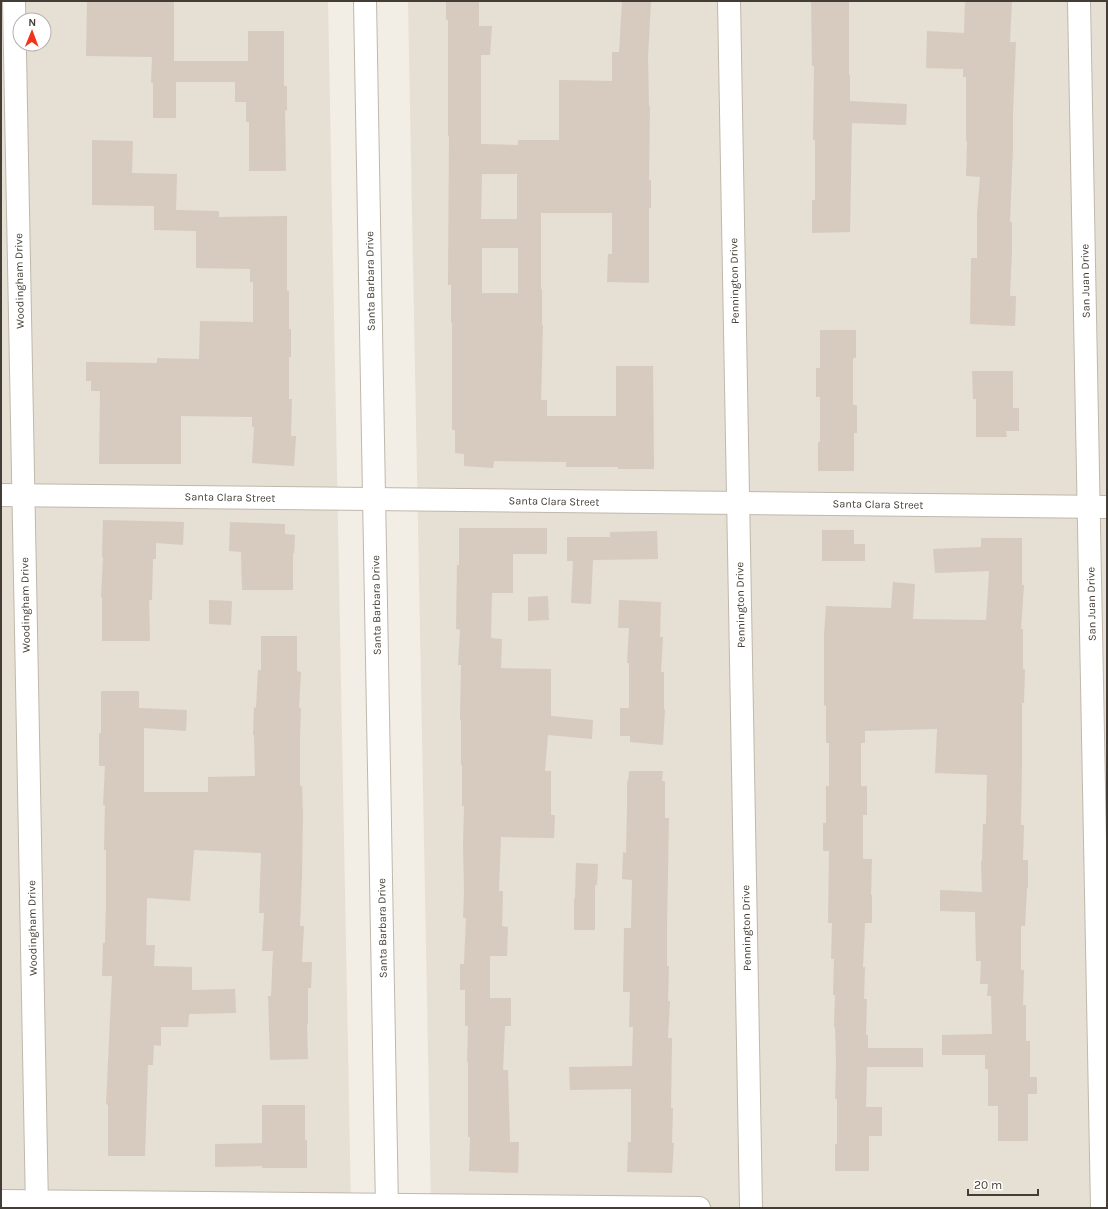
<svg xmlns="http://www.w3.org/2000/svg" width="1108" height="1209" font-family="Karla,sans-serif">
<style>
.residential{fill:#e6dfd3;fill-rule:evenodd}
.building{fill:#d6cbbe;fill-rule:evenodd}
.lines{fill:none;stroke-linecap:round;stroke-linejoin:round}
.minor-casing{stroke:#c0b8ab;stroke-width:24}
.minor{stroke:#fff;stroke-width:22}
.labels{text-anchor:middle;stroke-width:4;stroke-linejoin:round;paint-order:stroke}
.street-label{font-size:11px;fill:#443d35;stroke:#fff}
</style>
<rect width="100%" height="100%" fill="#f2ede5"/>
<g class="residential">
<path d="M1,1H328L351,1208H1ZM20,20H44V44H20Z"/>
<path d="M408,1H1107V1208H431Z"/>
</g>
<g class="building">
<path d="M87,1H174V61H248V31H284V86H287V110L285,111L286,171H249V122H246V102H235V82H176V118H153V83H151L152,57L86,56Z"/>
<path d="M446,1H479V26H492L490,55H481V144L518,145V140H559V80L612,81V52H619L622,1L651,2L648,57L649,106H650L649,180H651V208H649V283L607,282L608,254H612V213H541V289H542V325H543L541,400H547V416H616V366H653L654,469H618V467H566V462L494,461L493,468L464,466V454L455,453V430H452V322H451V285H448L449,136H448V20H446ZM482,174H517V219H481ZM482,248H518V293H482Z"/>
<path d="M811,1H849V75H850V101L907,104L906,125L852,123L850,232L812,233V200H815V140H813L814,66H812Z"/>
<path d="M965,1H1012L1010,42H1016L1013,111V148L1010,222H1012V251L1010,296H1016L1015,326L970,324L971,258H977V214L980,177L966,176L967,141H966V77H963V69L926,68L927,31L964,33Z"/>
<path d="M92,140L133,141L132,173L177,174L176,210L219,211V217L287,216V291H289V329H291V357H289V399H292L291,436H296L294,466L252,463L254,427H252V417L181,416V464H99L100,391H91V381H86V362L157,363V358L199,359L200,321L253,322V282H250V269L196,268V231L154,230V206L92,205Z"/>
<path d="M820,330H856V358H853V405H857V433H854V471H818V442H820V397H816V368H820Z"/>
<path d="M972,371H1013V408H1019V431H1006L1007,437H976V399H973Z"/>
<path d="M103,520L184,522L183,545L156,543V559H153L152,600H149L150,641H102V597H101L103,557H102Z"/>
<path d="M230,522L285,524V534L295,535L294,553H293V590H242L241,552L229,551Z"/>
<path d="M459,528H547V554H513V593H492L491,638L502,639L501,668L551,669V716L593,720L592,739L548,735L545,771H551V815H555L554,838L501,837L499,891H503L502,926L508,927L507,956H490V998H511V1026H505L503,1070H508L510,1142H519L518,1173L469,1171L470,1137H468V1062H467L468,1026H465V990H460V964H464L466,918H463L464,892L463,845L464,806H462V765H461V720H460L461,665H458L460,630L456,629L457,565H459Z"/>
<path d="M822,530H854V544H865V561H822Z"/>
<path d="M657,531L658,559L593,560L591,604L571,603L573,561H567V537H610V532Z"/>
<path d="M981,538H1022V585H1024L1021,629H1023V669H1025L1024,703H1022V760L1021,825H1024L1023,860H1028V888H1027L1025,926H1021V970H1024L1023,1005H1026V1041H1030V1077H1037V1094H1028V1141H998V1106H988V1069H985V1055H942V1035L992,1034L991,996H987L988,984H980L981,961H976L975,912L940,911V890L982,892L981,861H982L983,824H986L987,775L935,773L937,729L865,731V743H861V786H867V815H863V859H872L871,895H872V923H865L863,967H865L864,999H867L866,1035H868V1048H923V1067H867L866,1107H882V1136H869V1171H835V1144H837V1099H835L836,1063L835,1027H834L835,995H833L834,959H831L832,923H828L829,851H823V823H826V786H829V743H826V706L824,705V635L826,606L891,608L893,582L915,584L913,619L986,620L989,571L935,573L933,549L981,547Z"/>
<path d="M548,596L549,620L528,621V597Z"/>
<path d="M209,600L232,601L231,625L209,624Z"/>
<path d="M619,600L661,602L660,637H663L661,672H664V709H665L663,745L630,742V736H620V708H629V663H627L629,628H618Z"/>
<path d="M261,636H297V671L301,672L299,708H301L300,735V786H302L303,815L302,875L300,926H304L302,962H312L311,988H308V1024H307L308,1059L270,1060L268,996H271L273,951H262L264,913H259L261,853L194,850L190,901L147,898L146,945H155L154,966L192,967V990L235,989L236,1013L189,1014L188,1027H161V1046L154,1045L153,1065H148L145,1156H108V1105L106,1104L112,976H102L103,943H105L106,904V850H104L105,805H103L105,766H99V733H101V691H139V708L187,710L186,731L144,728V792H208V777L255,776L254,735H253L254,707L256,708L258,670H261Z"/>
<path d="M629,771H663L662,781H665V818H669L667,925V966H669L668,1001H670L668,1038H672L671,1108H673L672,1143H674L672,1173L627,1172L628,1142H631V1089L570,1090L569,1067L632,1066L633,1027H629L630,992H623L624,928H631L632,880L622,879L623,852L626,853L627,808V781H628Z"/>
<path d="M576,863L598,864L597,885H595V930H574V898H575Z"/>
<path d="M262,1105H305V1140H307V1168H262V1166L215,1167V1144L262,1143Z"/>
</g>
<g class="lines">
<defs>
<g id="minor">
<path d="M14,1L37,1208"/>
<path d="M365,1L387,1208"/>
<path d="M729,1L751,1208"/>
<path d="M1079,1L1102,1208"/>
<path d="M1,495L1107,507"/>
<path d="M1,1201L699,1208"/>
</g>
</defs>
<use href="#minor" class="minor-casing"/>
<use href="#minor" class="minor"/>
</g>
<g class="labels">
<g class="street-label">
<text transform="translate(19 281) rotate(-91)" y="4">Woodingham Drive</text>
<text transform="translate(370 281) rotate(-91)" y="4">Santa Barbara Drive</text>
<text transform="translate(734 281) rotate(-91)" y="4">Pennington Drive</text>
<text transform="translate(1085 281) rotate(-91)" y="4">San Juan Drive</text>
<text transform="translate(230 497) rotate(1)" y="4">Santa Clara Street</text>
<text transform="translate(554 501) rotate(1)" y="4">Santa Clara Street</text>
<text transform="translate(878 504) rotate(1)" y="4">Santa Clara Street</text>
<text transform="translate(1091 604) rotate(-91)" y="4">San Juan Drive</text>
<text transform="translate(25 605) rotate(-91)" y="4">Woodingham Drive</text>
<text transform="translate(376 605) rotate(-91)" y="4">Santa Barbara Drive</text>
<text transform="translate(740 605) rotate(-91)" y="4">Pennington Drive</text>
<text transform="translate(32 928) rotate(-91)" y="4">Woodingham Drive</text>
<text transform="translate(382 928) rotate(-91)" y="4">Santa Barbara Drive</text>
<text transform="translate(746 928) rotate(-91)" y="4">Pennington Drive</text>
</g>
</g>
<rect width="1108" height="1209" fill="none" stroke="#443d35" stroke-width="4"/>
<g transform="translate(32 32) rotate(1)"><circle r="19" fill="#ffffff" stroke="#b4b1ae"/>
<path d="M0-3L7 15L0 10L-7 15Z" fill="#f2331c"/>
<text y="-6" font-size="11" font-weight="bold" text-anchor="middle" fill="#443d35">N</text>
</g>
<path d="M968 1189v6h70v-6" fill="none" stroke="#443d35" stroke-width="2"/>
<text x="974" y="1189" font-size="12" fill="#443d35" stroke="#ffffff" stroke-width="3" paint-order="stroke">20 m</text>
</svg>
